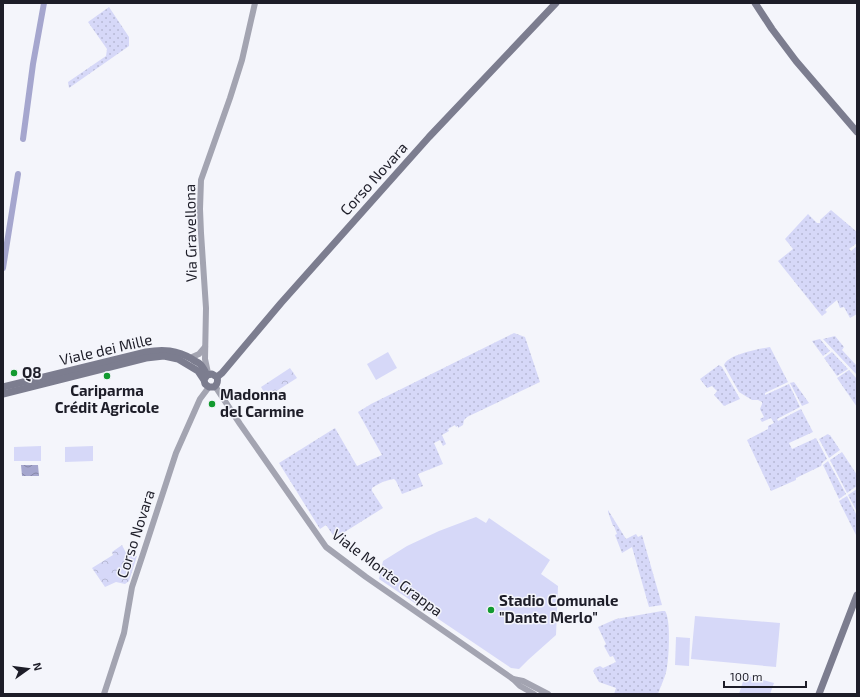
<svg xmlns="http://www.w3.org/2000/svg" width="860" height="697" font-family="'Exo 2',sans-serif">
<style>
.grass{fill:url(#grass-dots)}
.park{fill:url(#park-crowns)}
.pitch{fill:#d6d8f8}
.water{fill:url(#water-waves)}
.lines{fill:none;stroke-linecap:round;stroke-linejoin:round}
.canal{stroke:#a5a6ce;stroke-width:6}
.tertiary{stroke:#a3a4b1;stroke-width:6}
.secondary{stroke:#7c7d8f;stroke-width:7}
.poi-dot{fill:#129a30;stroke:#f4f5fb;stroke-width:1.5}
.labels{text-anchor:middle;stroke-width:3;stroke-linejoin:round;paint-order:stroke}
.street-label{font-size:15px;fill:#1d1d28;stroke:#f4f5fb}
.poi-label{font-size:15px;font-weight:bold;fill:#1d1d28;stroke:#f4f5fb;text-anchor:start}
</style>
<defs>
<pattern id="grass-dots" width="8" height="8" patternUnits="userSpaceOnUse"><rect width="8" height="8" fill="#d6d8f8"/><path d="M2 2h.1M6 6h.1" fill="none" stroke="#b7b9d5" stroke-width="1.8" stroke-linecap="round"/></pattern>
<pattern id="park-crowns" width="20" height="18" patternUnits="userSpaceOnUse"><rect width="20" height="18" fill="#d6d8f8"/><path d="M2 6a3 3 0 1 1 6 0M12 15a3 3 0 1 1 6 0" fill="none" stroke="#b7b9d5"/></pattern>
<pattern id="water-waves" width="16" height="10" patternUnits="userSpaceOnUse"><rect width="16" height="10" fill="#a5a6ce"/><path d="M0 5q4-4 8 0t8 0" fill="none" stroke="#8687a7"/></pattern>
</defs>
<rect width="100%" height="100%" fill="#f4f5fb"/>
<g class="grass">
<path d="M109,7L129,37V46L69,88L68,82L106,56L107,49L88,22Z"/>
<path d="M831,210L857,232V243L849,249L851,251L857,246V314L850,318L844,307L840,308L837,300L825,310L827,312L822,316L778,261L793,249L785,239L808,214L817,223H820V220Z"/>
<path d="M514,333L525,337L540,382L467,417L464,420L463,425L458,428V426L456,427L455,425L448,429L449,431L442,435L446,444L443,446L440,440L434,443L443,464L418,474L423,486L402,494L396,481L394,479C386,480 379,483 372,488V491L383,508L335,538L326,525L320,529L279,463L335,428L357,466L382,455L358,412L371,404Z"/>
<path d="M835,336L844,347L842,350L857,366V375L823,339Z"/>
<path d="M820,339L830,351L823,356L812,341Z"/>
<path d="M770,347L788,382L765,393V395L789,384L800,407L777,419L778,421L801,409L813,432L789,443L792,449L816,438L827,459L822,463L821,466L796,478V480L771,491L747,440L768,429V426L774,423L771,418L762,422L760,419L764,417L760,409L762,404V402L758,400H752L739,392L724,365C729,354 759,349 770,347Z"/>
<path d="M832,352L848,369L837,376L824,358Z"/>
<path d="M719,365L722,367L740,399L724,406L714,395L717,391L712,386L707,388L700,379Z"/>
<path d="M849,370L857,379V407L837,378Z"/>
<path d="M794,382L809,403L802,406L790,383Z"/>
<path d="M828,434L829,435H830L840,450L829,458L819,439Z"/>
<path d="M842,452L857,475V486L847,493L830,460Z"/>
<path d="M828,461L846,494L839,499L824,467L823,465Z"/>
<path d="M857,489V512L848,495Z"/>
<path d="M847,496L857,516V537L839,501Z"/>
<path d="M608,510L626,539L636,534L638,537L642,535L662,605L649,607L632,547L622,553L615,535L617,534L614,526H613L608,512Z"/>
<path d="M662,611H665C671,619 669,657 667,667C666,676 661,685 658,694H614L616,688L599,682L593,671L595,668L600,666L603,668L616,662L613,656L610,657L604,646L606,644L598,627L616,619Z"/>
</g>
<g class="park">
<path d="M290,368L297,378L267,397L261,387Z"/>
<path d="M122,545L126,553L129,552L135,556H137L129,581L125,584L116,582L105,587L92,568L113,555L112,552Z"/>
</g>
<g class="pitch">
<path d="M388,352L397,368L376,380L367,364Z"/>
<path d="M41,446V461H14V447Z"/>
<path d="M93,446V461L65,462V447Z"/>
<path d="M476,517L486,523L489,518L550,560L541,574L558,586L556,635L528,660L519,669L511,668L379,579L383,561L407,546L439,531Z"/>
<path d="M695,616L780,623L776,667L691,659Z"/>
<path d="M676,637L690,638L689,666L675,665Z"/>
<path d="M745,675L774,683L770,694H739Z"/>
</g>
<path class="water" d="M21,465H38L39,476H22Z"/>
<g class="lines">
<g class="canal">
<path d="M23,139L33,64L44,3"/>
<path d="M3,268L18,174"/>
</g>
<g class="tertiary">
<path d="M190,358L199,354L205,347"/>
<path d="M208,373L205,359L206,308L201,233L200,209L201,180L230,98L242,60L255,3"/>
<path d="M215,386L240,424L326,547L366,577L513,679L520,686L534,694"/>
<path d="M513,679L523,681L548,694"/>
<path d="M104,694L124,633L132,587L143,554L176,453L200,399L209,387"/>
</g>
<g class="secondary">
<path d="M755,3L772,29L796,61L857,132"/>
<path d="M217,377L222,373L281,303L429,137L556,3"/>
<path d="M3,387L146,352C163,349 177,350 192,359C194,361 198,362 200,364C203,367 205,371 207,375"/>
<path d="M3,394L146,358L164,356L178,359L198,371L204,380L205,384L209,387H214C218,384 218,381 217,377L212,374L207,375L204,380"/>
<path d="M819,694L857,595"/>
</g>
</g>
<g class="poi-dot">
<circle cx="14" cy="373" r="4"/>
<circle cx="107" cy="376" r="4"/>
<circle cx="212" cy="404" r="4"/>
<circle cx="491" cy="610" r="4"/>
</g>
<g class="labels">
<g class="street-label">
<text transform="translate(374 179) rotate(-48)" y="5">Corso Novara</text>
<text transform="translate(191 233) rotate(-91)" y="5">Via Gravellona</text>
<text transform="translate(106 350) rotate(-13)" y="5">Viale dei Mille</text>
<text transform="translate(136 534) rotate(-72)" y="5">Corso Novara</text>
<text transform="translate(387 573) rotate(37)" y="5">Viale Monte Grappa</text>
</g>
<g class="poi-label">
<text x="22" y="378">Q8</text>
<text x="107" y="396" text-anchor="middle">Cariparma<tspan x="107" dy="17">Crédit Agricole</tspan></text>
<text x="220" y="400">Madonna<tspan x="220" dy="17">del Carmine</tspan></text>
<text x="499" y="606">Stadio Comunale<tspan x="499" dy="17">"Dante Merlo"</tspan></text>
</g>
</g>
<rect width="860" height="697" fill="none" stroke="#1d1d28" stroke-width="8"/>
<g transform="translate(28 669) rotate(76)" stroke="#f4f5fb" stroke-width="3" paint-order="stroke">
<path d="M0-3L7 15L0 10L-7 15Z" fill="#1d1d28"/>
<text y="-6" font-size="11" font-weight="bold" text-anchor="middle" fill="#1d1d28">N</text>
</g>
<path d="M724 681v6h82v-6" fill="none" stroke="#1d1d28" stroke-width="2"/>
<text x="730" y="681" font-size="12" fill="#1d1d28" stroke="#f4f5fb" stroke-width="3" paint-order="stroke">100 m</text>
</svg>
